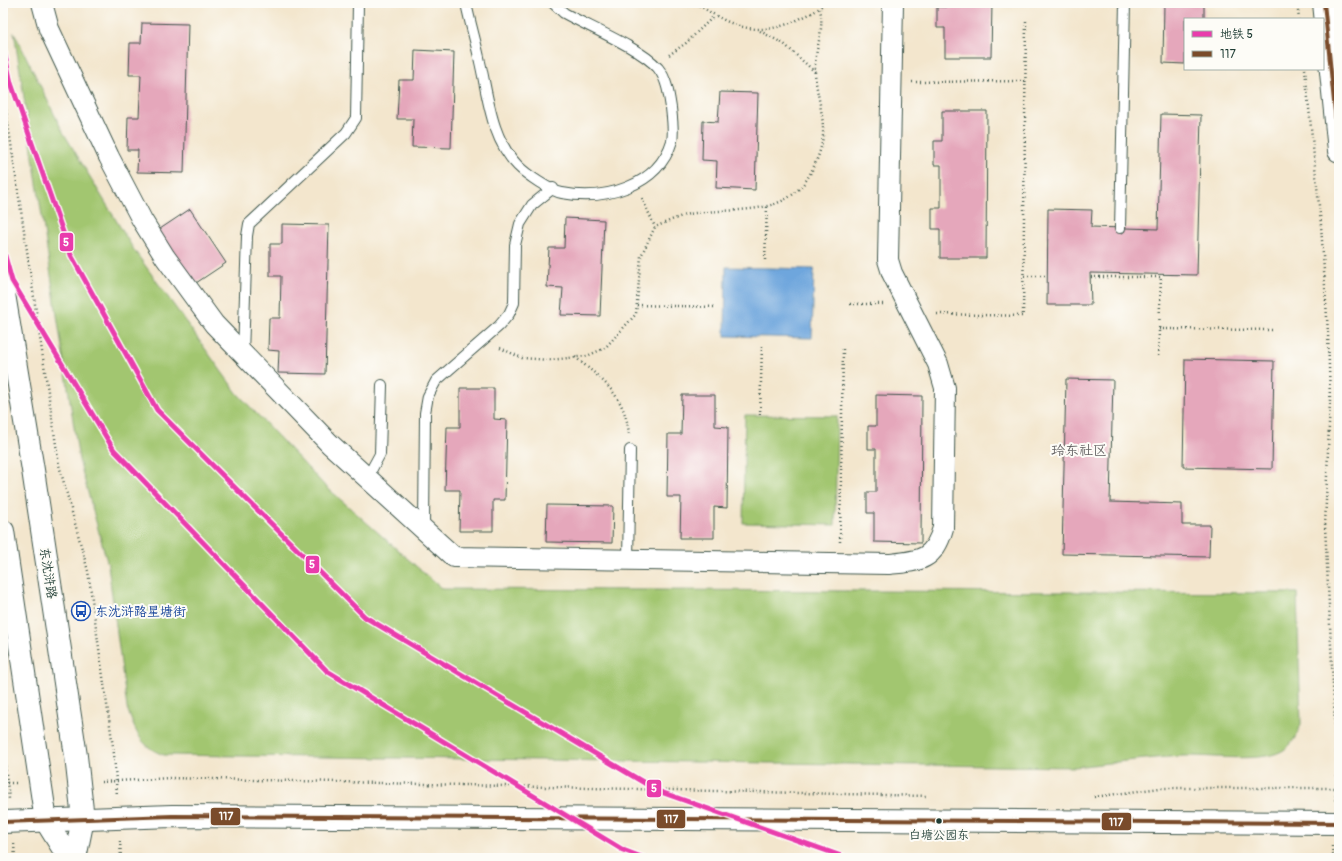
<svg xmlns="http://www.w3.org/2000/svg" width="1342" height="861" font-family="Pangolin,'LXGW WenKai TC',sans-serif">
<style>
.green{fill:#a2c670;stroke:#608252}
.water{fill:#6ea6dd;stroke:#467288}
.building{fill:#e5a7bb}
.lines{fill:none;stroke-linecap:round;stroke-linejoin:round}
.lane-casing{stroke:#3f564b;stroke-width:12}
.street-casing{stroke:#3f564b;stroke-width:22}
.secondary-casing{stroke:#3f564b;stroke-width:24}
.primary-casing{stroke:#3f564b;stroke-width:24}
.path{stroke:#3f564b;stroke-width:2.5;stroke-dasharray:1 3;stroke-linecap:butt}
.lane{stroke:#fff;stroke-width:10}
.street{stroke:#fff;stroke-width:20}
.secondary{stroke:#fff;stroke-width:22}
.primary{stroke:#fff;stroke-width:22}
.bus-1-casing{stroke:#fdfcf7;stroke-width:7}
.bus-1{stroke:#7a4b2a;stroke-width:4}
.metro-1-casing{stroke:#fdfcf7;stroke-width:8}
.metro-1{stroke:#e93cac;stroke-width:5}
.bus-dot{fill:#1f3d34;stroke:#fdfcf7;stroke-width:1.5}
.labels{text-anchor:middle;stroke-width:4;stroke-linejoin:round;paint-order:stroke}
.bus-label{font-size:12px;fill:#1f3d34;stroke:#fdfcf7}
.street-label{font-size:13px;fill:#1f3d34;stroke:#fdfcf7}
.transit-label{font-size:13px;fill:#164399;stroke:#fdfcf7;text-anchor:start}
.neighbourhood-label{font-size:14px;fill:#646263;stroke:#fdfcf7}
.line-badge{stroke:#fdfcf7;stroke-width:1.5}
.badge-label{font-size:11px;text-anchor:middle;font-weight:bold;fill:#fff}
</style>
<rect width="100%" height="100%" fill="#fdfcf7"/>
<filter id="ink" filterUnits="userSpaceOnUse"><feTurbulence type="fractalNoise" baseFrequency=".025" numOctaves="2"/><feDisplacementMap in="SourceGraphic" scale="8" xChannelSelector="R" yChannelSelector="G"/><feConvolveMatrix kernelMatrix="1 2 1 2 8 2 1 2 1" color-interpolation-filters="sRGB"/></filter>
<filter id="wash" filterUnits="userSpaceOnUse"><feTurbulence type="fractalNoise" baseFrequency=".012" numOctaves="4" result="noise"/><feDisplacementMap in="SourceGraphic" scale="16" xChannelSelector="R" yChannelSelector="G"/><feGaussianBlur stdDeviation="0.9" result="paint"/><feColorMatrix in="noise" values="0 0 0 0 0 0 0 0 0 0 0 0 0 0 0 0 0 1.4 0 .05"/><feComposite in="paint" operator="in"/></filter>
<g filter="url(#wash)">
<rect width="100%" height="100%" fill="#f3e6cd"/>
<g class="green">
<path d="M14,32L63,132L134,250L237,393L324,485L442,589L1297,593L1301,724C1297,734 1293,745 1282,751C1261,763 1208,755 1182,756C1146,758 1110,763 1075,767L164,755C140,747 135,730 127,708L108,565L79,460Z"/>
<path d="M745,415L837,416L835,525L743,523Z"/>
</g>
<path class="water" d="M726,267L814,269L812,338L725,336Z"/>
<g id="blocks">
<g class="building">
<path d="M946,3H992L991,57H945V28H937V7H946Z"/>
<path d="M1164,3H1204V19H1185V64L1163,63Z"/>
<path d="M142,23L188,24L184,173L137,172L138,150H127L128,117H139L141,75H129L130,43H141Z"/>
<path d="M415,50L454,52L451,148L412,147L413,119H397L399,80H414Z"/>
<path d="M720,92L758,93L755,190L716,188L717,161L702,160L703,121L718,122Z"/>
<path d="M942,111H987L986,258H940V229H932V208H941V165H934V141H942Z"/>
<path d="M1161,114L1201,115L1197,275L1090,273L1091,305H1047L1048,209L1092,210L1091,227L1158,229Z"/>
<path d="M190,209L226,263L193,285L157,231Z"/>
<path d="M565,218L604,220L600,316L561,315L563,288L547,287L549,248H564Z"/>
<path d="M282,224L329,225L325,374L278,373L279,351L268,350L269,318H280L281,276H270V244H282Z"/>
<path d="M1185,359L1274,361L1272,469L1183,467Z"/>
<path d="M1066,379L1113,380L1110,502L1182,504V525H1210L1209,557L1062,554Z"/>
<path d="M460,388H494V419L507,420L505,500H493V531H459L460,490H445L447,427H460Z"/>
<path d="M682,395H715V426L728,427L727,508L714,507V538H680L681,497H667L668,434H681Z"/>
<path d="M876,395L922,396L921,543L874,542V513H867V492H876V449H868V426H876Z"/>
<path d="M547,505L613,506L612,543L546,542Z"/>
</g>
</g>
</g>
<g filter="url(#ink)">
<use href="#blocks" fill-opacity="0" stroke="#3f564b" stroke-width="1"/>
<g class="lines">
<defs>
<g id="lane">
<path d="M466,3C470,23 476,42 480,62C488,96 491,139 518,166C526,174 550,191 562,193C604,201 658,187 672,141C674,132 672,117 671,108C669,95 667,79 658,68C640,48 589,27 564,13L553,3"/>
<path d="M1120,228L1125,3"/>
<path d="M243,354L247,236L249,224L346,133L356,118L358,3"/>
<path d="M367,478L380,454L382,385"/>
<path d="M424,528L425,413L428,396L436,381L499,326L509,314L514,303L515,245L520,224L532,205L553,188"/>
<path d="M628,560L630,450"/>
</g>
<path id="street" d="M42,3L49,29L109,157L142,220L165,257L214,324L330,444L454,557L889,564C919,561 934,561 943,528L945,388L938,364L892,273L888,260L893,3"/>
<g id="secondary">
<path d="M1324,3L1339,151"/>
<path d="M3,288L33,470L76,756L83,819L75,858"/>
<path d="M3,531L46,821L69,858"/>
</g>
<path id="primary" d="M3,822L172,816L1339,823"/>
</defs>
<use href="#lane" class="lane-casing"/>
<use href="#street" class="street-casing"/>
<use href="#secondary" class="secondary-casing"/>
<use href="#primary" class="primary-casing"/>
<g class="path">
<path d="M696,3C732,28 760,39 801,18C810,14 818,11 824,3"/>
<path d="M1297,3L1299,19"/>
<path d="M760,31L784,44L815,72"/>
<path d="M669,55L686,43L714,16"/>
<path d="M1305,69L1321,225L1328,333L1330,399L1325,526L1336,745L1337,788L1335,801"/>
<path d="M912,82L1025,81"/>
<path d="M3,90L59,465L88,571L114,754L117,796"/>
<path d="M642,198L655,227"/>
<path d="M765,260L767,207"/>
<path d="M1024,276H1047"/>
<path d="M1091,277H1161L1158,359"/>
<path d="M850,304H883"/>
<path d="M637,305L716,307"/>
<path d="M937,314L1023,316L1026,20"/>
<path d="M1159,329L1275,330"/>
<path d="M500,348L522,358L550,360L587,356L605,348L636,314L641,256L655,227C665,223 677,217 689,214C733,206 787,220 811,172C817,161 822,148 823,135C824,113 816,93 815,72C814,48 825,33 820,9"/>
<path d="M575,357C603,380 625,395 629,434"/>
<path d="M760,415L762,346"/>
<path d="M840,542L843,348"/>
<path d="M3,746L9,799"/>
<path d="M101,782L170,778L927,796"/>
<path d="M3,783H18"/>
<path d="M1094,797L1160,788H1339"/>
<path d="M120,841L121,858"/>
<path d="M14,844L15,858"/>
<path d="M1332,846L1333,858"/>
</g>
<use href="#lane" class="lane"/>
<use href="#street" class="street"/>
<use href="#secondary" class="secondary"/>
<use href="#primary" class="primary"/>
<defs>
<g id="bus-1">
<path d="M1324,3L1339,151"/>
<path d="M3,822L172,816L1339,823"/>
</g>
</defs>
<use href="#bus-1" class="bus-1-casing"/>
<use href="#bus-1" class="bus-1"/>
<defs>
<g id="metro-1">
<path d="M3,47L11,83L71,255L157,410L365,617L658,791L847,858"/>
<path d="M3,249L12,281L114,450L327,671L623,850L644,858"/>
</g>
</defs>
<use href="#metro-1" class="metro-1-casing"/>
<use href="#metro-1" class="metro-1"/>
</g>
</g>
<defs>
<symbol id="bus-ring" viewBox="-11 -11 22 22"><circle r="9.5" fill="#fdfcf7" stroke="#1a4fb4" stroke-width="1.5"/><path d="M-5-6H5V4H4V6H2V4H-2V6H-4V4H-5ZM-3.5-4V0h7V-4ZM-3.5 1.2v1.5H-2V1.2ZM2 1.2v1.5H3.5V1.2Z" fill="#1a4fb4"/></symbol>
</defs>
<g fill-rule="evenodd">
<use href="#bus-ring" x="70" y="600" width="22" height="22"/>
</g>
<circle class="bus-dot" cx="939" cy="821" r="3.5"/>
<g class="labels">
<g class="bus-label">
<text x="939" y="839">白塘公园东</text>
</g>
<g class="street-label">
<text transform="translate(49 573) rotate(81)" y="5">东沈浒路</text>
</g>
<g class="transit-label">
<text x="95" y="616">东沈浒路星塘街</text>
</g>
<g class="neighbourhood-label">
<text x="1079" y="455">玲东社区</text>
</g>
</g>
<g class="line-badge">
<rect x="59" y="232" width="15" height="20" rx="4" fill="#e93cac"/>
<rect x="305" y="555" width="15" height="19" rx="4" fill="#e93cac"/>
<rect x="646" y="779" width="16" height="19" rx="4" fill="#e93cac"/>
<rect x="210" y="807" width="31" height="19" rx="4" fill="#7a4b2a"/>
<rect x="656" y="809" width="30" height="20" rx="4" fill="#7a4b2a"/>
<rect x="1101" y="812" width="31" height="19" rx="4" fill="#7a4b2a"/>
</g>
<g class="badge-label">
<text x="66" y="246">5</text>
<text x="312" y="568">5</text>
<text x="654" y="792">5</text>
<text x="226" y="820">117</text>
<text x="671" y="823">117</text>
<text x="1116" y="826">117</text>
</g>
<rect width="1342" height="861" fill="none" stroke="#fdfcf7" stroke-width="16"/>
<rect x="1184" y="18" width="140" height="52" fill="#fdfcf7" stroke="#a4b0a9"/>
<rect x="1192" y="31" width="20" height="6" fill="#e93cac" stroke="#a4b0a9"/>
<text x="1220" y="38" font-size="12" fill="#1f3d34">地铁 5</text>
<rect x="1192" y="51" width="20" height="6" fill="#7a4b2a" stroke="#a4b0a9"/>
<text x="1220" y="58" font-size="12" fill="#1f3d34">117</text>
</svg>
